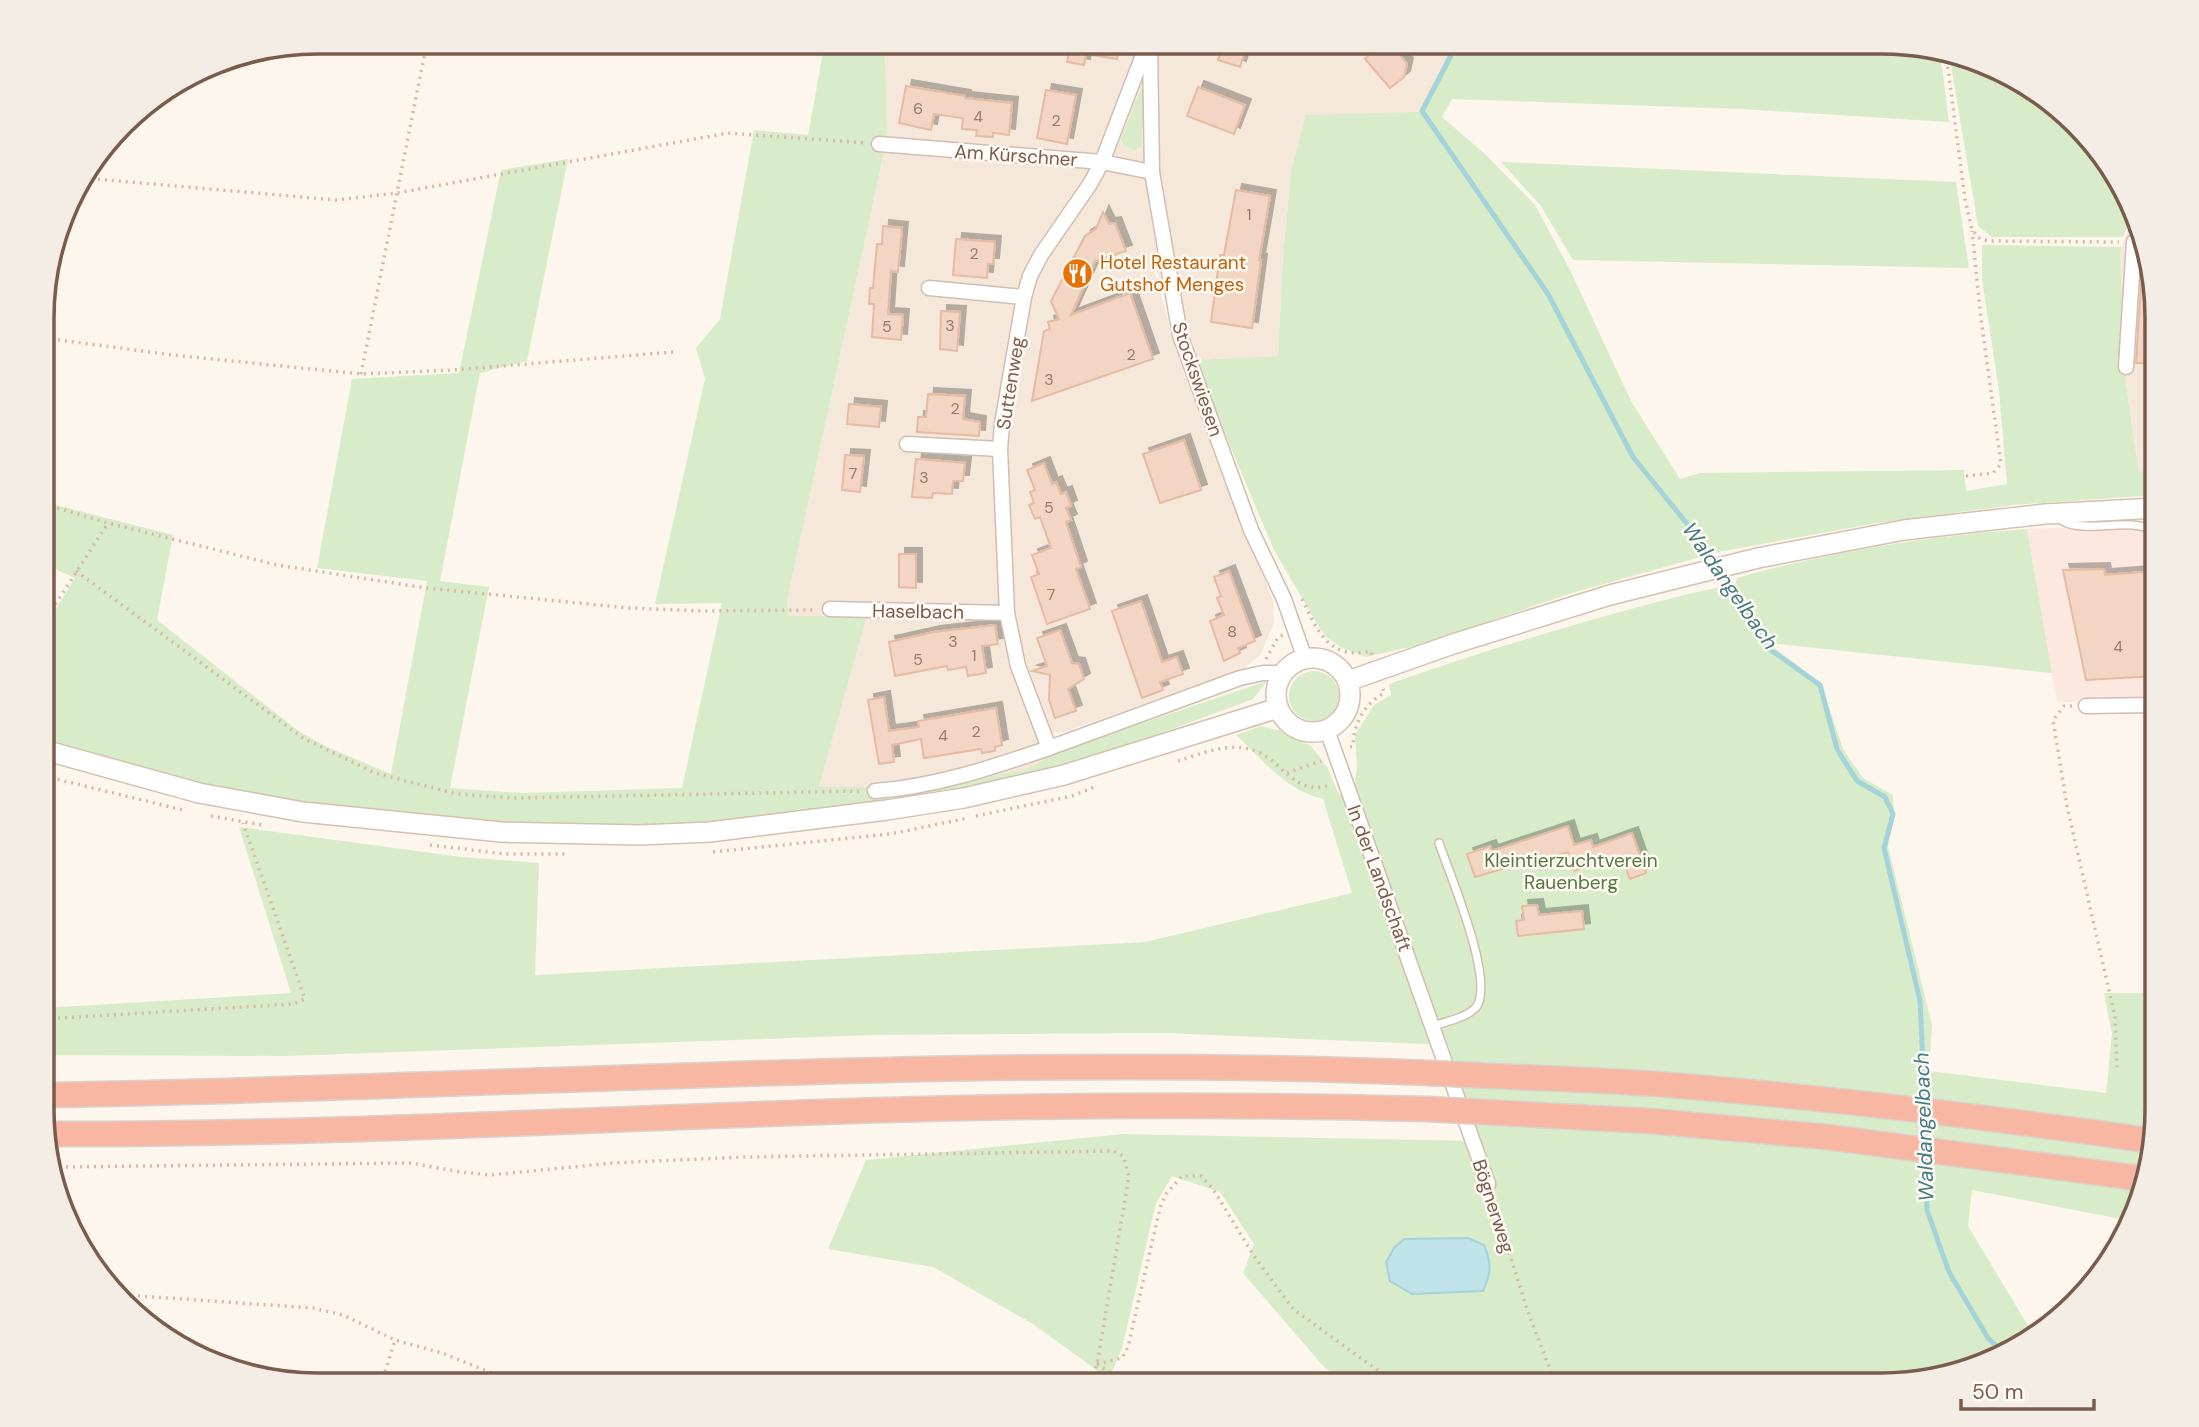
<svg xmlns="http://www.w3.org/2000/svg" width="2199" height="1427" font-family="'DM Sans',sans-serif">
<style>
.residential{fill:#f5e8da}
.commercial{fill:#fde8e0}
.green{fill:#d8ecc9}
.water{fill:#bfe3e8;stroke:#a5d3da;stroke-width:2}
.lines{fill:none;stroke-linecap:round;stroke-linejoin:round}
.stream{stroke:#a5d3da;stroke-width:5}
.building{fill:#f3d5c3;stroke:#e6bba3;stroke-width:2;filter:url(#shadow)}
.lane-casing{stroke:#d1beb0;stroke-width:10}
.street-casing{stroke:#d1beb0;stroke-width:17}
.secondary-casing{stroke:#d6c0b0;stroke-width:22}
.highway-casing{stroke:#dad1cd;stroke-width:27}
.path{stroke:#d9b8a5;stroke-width:3.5;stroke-dasharray:2 5;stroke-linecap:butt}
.lane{stroke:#fff;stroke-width:7}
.street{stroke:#fff;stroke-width:14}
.secondary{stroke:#fff;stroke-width:19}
.highway{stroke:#f7b7a3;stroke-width:24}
.highway-bridge-casing{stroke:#dad1cd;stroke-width:27;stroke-linecap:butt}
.highway-bridge{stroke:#f7b7a3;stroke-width:24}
.labels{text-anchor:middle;stroke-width:5;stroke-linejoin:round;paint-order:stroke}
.number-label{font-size:16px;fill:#987a6a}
.street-label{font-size:19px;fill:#7a5c4d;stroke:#fffaf3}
.food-label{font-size:19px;fill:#c56008;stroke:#fffaf3;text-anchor:start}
.park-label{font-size:19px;fill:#537a41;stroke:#fffaf3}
.water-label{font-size:21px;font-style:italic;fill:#437c86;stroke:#fffaf3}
.rim{fill:none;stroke:#7a5c4d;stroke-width:3.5}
</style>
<defs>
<filter id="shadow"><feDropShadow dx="6" dy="-6" stdDeviation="0" flood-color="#0004"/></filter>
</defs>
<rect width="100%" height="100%" fill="#fdf6ec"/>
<g class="residential">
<path d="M885,42H1453L1421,112L1291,172L1283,257L1278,356L1194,360L1152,261L1172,336L1273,601L1274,623L1260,655L1243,669L1064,732L1053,733L1059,751L1025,770L906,791L877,787H819L867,616H789L787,601L887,140Z"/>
<path d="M2132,219L2156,300V496L2143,497L2126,384L2120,252Z"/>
</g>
<path class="commercial" d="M2156,525V714L2132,713L2131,702H2057L2027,529Z"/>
<g class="green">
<path d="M825,42H885L887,139L787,601L789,616H867L819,787H877L906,791L1025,770L1059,751L1267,681L1253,699L1237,705L1137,742L1034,774L889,803L686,824L493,825L292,802L176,780L44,741V628L75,578L44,564V502L173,535L157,620L300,732L327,747L391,774L427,581L317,568L352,379L459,373L501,170L568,159L527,361L480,373L440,581L489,587L450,788L522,793L682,788L722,603L655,604L705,379L696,348L720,319L754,130L808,135Z"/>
<path d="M1453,42H1881L1940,52L1949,122L1741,109L1452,99L1442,117L1485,154L1535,205L1570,270L1631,401L1680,479L1700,473L1964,470L1966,491L2007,484L1999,391L1982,279V245L2122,247L2120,252L2126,384L2139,472L2156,471V495L2014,505L1877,523L1718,552L1572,593L1419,645L1366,657L1340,647L1325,636L1316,622L1274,550L1194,360L1278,356L1283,257L1291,172L1306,115L1421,112Z"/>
<path d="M1949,53L1969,57L2035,89L2120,180L2127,204L2129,220L2123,237H1992L1978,226Z"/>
<path d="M1143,84L1144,87L1142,142L1141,147L1134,150L1124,146L1121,139Z"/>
<path d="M1501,162L1956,182L1969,268L1573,260L1541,206Z"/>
<path d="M2027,529L2052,673L1768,643L1821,683L1843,749L1863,778L1893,795L1894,818L1888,846L1932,1025L1929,1071L2106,1093L2112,1034L2104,993H2156C2156,1069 2165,1151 2131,1221L1972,1190L1968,1226L2033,1334L2019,1348L1899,1384L1350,1385L1324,1367L1243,1273L1254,1244L1220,1192L1172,1176L1156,1203L1122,1348L1109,1379L1033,1324L933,1267L828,1249L866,1160L1123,1134L1478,1141L1448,1045L1164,1033L873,1035L286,1056L44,1055V1008L291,993L239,827L461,857L539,863L535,975L1145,942L1352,893L1323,799C1287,791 1262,759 1236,735L1261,726L1281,731L1311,746L1327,767L1339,795L1355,785L1357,766L1355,735L1374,705L1391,695L1389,684C1461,658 1535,636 1609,615C1651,604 1692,591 1735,585L1737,578C1832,551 1929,536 2027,529Z"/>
<circle cx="1314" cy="696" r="25"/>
</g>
<path class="water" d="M1468,1238L1484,1245C1492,1263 1491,1274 1483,1291L1412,1294L1390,1281L1386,1262L1394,1248L1404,1239Z"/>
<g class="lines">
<g class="stream">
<path d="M1458,42L1422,111L1548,294L1633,457L1701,541L1716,565"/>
<path d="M1721,573L1768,648L1820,685L1837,749L1857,781L1885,797L1893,814L1884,848L1920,1001L1925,1105"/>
<path d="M1925,1118L1926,1143"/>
<path d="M1926,1156L1927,1210L1949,1272L1988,1338L2004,1353"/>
</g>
</g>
<g class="building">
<path d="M1062,42H1120L1117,59L1086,54L1084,65L1067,62L1069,51L1062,49Z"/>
<path d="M1358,42H1390L1407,64L1404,77L1390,88L1365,59L1369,55Z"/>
<path d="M1223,44L1245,50L1240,67L1218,60Z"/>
<path d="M906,86L965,96V98L1012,103L1009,135L993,133V137L976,136L977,130L962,129L963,118L934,114L931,130L899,123Z"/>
<path d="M1198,87L1245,105L1234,134L1187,116Z"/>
<path d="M1046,90L1076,95L1067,144L1037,138Z"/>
<path d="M1236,190L1270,196L1259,260H1261L1252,328L1211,322L1220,255H1224Z"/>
<path d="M1103,212L1109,224L1115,223L1126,251L1095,261L1071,315L1130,293L1153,359L1032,401L1044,331L1050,329L1048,322L1059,319L1051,301L1085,236L1096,229Z"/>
<path d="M883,226L902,228L898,272L891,271L888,314L903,315L901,340L872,337L874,304H869L870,288H873L877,244H882Z"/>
<path d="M956,239L995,242L993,264H988L987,278L953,275Z"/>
<path d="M2141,284H2152L2156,300V364L2136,363Z"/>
<path d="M941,311L960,312L957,351L940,349Z"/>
<path d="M928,394L965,396L963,419L980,422L979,436L917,432L918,417H926Z"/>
<path d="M849,404L881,407L879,427L847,424Z"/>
<path d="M1184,440L1201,490L1160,503L1143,454Z"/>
<path d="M845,455L864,456L860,492L842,490Z"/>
<path d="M916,459L965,463L963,481H953L952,494L933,493L932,498L912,497Z"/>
<path d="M1044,463L1052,484L1056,482L1061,494L1066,492L1071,506L1066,508L1071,520L1066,522L1081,567L1076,569L1090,609L1047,624L1031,577L1039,574L1032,555L1051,548L1040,517L1035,519L1029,505L1034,503L1030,492L1035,490L1027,470Z"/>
<path d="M899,554H916V588L899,587Z"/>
<path d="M2104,569L2105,575L2156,571V676L2086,680L2063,570Z"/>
<path d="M1229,571L1255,641L1238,648L1240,653L1224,661L1210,621L1224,615L1217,598L1221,596L1214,577Z"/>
<path d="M1141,601L1162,662L1177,657L1183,674L1160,682L1163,690L1142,698L1112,611Z"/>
<path d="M995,625L998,644L982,646L986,673L968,676L966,667L948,670L947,666L895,676L889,642L934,632Z"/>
<path d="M1060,630L1072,663L1079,664L1084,679L1068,689L1076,711L1055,718L1049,700L1050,675L1032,671L1047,666L1037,638Z"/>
<path d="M884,697L889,731L919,727L918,721L996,708L1002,745L995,747V751L982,753L981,749L924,758L921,739L892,745L894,762L879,764L868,700Z"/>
<path d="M1568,826L1574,845L1591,840L1593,847L1632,833L1646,873L1630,879L1621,856L1574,871L1568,852L1523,866L1522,863L1475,877L1467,854L1490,846L1492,851Z"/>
<path d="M1537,905L1539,915L1582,911L1584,929L1518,936L1516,921L1524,920L1522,906Z"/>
</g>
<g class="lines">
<defs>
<g id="lane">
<path d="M2059,519C2063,521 2069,525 2074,525C2102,530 2129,518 2156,531"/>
<path d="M1433,1026C1445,1022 1469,1017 1477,1006C1494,978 1450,875 1439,843"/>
</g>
<g id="street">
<path d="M1148,42L1102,162L1090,184L1041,255L1030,276L1024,297L1002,424L1000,449L1007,613L1018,666L1049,748L1240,678L1263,673H1283"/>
<path d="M1150,47L1152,172L1180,335L1251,530L1284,599L1305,659"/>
<path d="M879,144L1102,162L1152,172"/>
<path d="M929,288L1024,297"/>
<path d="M2126,367L2134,242H2139"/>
<path d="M907,444L1000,449"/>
<path d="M830,609L1007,613"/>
<path d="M2086,706L2156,705"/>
<path d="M1327,730L1488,1184"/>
<path d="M875,791C935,787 993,767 1049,748"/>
</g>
<g id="secondary">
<circle cx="1313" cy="695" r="37"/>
<path d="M1348,681L1453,644L1610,595L1758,558L1904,530L2045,514L2156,508"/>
<path d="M44,750L199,793L303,812L501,832L640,835L710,832L887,810L964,798L1064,775L1278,708"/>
</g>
<g id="highway">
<path d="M44,1095C506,1088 967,1053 1429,1073"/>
<path d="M44,1134C325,1135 605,1118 885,1110C1065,1105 1246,1104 1427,1109"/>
</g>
</defs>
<use href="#lane" class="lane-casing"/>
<use href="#street" class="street-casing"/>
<use href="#secondary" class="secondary-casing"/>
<use href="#highway" class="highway-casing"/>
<g class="path">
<path d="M1946,53L1965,199L1972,230L1980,239L1989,241L2119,242"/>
<path d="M84,178L336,200L397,193L728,133L867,143"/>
<path d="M44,338L173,355L361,374L453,370L674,352"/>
<path d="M361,374L427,42"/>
<path d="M1966,476L1993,473L2001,464L1981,319L1972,231"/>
<path d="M44,504L108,523L277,565L426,588L629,608L705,611L816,610"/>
<path d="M76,571L303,738L375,773L457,794L515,798L859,791"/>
<path d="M1302,599C1317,630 1329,661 1371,651L1372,655"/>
<path d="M44,622L108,523"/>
<path d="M1266,659L1278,637L1283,635"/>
<path d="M2072,706H2064L2053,720L2067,806L2115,1017L2117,1067"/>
<path d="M1350,747L1353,746C1354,723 1364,704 1384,693L1383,689"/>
<path d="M1178,761C1200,754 1226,743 1249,749C1282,756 1292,798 1330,785"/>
<path d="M1287,773L1321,761"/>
<path d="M44,776L183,810"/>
<path d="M211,816L262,825"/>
<path d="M976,816L1072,796L1097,786"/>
<path d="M430,845L506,854H569"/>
<path d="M713,852L890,834L968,818"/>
<path d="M44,1019L293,1004L305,999L243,823"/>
<path d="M52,1167L411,1163L460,1172L490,1175L613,1163L744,1157L1113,1151L1123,1156L1129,1176L1097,1364L1090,1385"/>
<path d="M1492,1199L1529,1315L1556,1385"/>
<path d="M124,1295L313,1308L343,1315L395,1340L442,1353L522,1385"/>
<path d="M1097,1364L1122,1358L1128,1347L1160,1208L1166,1194L1182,1176H1201L1213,1189L1254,1256L1293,1309L1398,1385"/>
<path d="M1097,1364L1129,1385"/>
<path d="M381,1385L395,1340"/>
</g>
<use href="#lane" class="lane"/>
<use href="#street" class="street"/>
<use href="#secondary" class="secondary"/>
<use href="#highway" class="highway"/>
<defs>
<g id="highway-bridge">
<path d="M1429,1073C1505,1077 1581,1079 1657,1084C1823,1097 1989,1117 2154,1141"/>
<path d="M1427,1109L1650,1121L1827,1137L2146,1179"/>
</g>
</defs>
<use href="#highway-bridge" class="highway-bridge-casing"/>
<use href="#highway-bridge" class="highway-bridge"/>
</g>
<defs>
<symbol id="restaurant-disc" viewBox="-11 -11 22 22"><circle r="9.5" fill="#e8710a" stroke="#fffaf3"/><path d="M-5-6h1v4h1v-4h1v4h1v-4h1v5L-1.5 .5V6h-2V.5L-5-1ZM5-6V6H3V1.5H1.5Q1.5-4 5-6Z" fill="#fff"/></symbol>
</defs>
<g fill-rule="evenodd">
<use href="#restaurant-disc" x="1060" y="256" width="35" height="35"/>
</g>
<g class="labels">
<g class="number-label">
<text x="918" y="114">6</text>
<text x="978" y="122">4</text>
<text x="1056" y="126">2</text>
<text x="1249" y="220">1</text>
<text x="974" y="259">2</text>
<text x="950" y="331">3</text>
<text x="887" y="332">5</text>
<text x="1131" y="360">2</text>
<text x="1049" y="385">3</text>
<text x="955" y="414">2</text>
<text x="853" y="479">7</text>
<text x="924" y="483">3</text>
<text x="1049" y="513">5</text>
<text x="1051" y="600">7</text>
<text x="1232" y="637">8</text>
<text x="953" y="647">3</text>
<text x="2118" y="652">4</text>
<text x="974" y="661">1</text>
<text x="918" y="665">5</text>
<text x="976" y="737">2</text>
<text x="943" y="741">4</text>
</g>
<g class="street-label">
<text transform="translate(1016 155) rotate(4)" y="7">Am Kürschner</text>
<text transform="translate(1198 379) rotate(71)" y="7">Stockswiesen</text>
<text transform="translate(1010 383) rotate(-81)" y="7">Suttenweg</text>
<text transform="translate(918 611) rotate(1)" y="7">Haselbach</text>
<text transform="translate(1380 878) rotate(70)" y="7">In der Landschaft</text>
<text transform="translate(1494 1206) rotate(72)" y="7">Bögnerweg</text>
</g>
<g class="food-label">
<text x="1100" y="269">Hotel Restaurant<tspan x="1100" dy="22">Gutshof Menges</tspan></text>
</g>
<g class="park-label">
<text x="1571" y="867">Kleintierzuchtverein<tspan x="1571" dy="22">Rauenberg</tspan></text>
</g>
<g class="water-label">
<text transform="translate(1730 586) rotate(55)" y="7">Waldangelbach</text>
<text transform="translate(1924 1127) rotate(-92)" y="7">Waldangelbach</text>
</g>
</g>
<path d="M0 0H2199V1427H0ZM318 54H1881A264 264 0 0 1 2145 318V1109A264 264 0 0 1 1881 1373H318A264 264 0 0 1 54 1109V318A264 264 0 0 1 318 54Z" fill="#f4ede6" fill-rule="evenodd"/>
<path class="rim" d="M318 54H1881A264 264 0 0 1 2145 318V1109A264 264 0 0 1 1881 1373H318A264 264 0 0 1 54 1109V318A264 264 0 0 1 318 54Z"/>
<path d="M1961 1399v10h133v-10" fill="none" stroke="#7a5c4d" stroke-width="3.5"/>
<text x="1972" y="1399" font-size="21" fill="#7a5c4d" stroke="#fffaf3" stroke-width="5" paint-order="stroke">50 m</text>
</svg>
